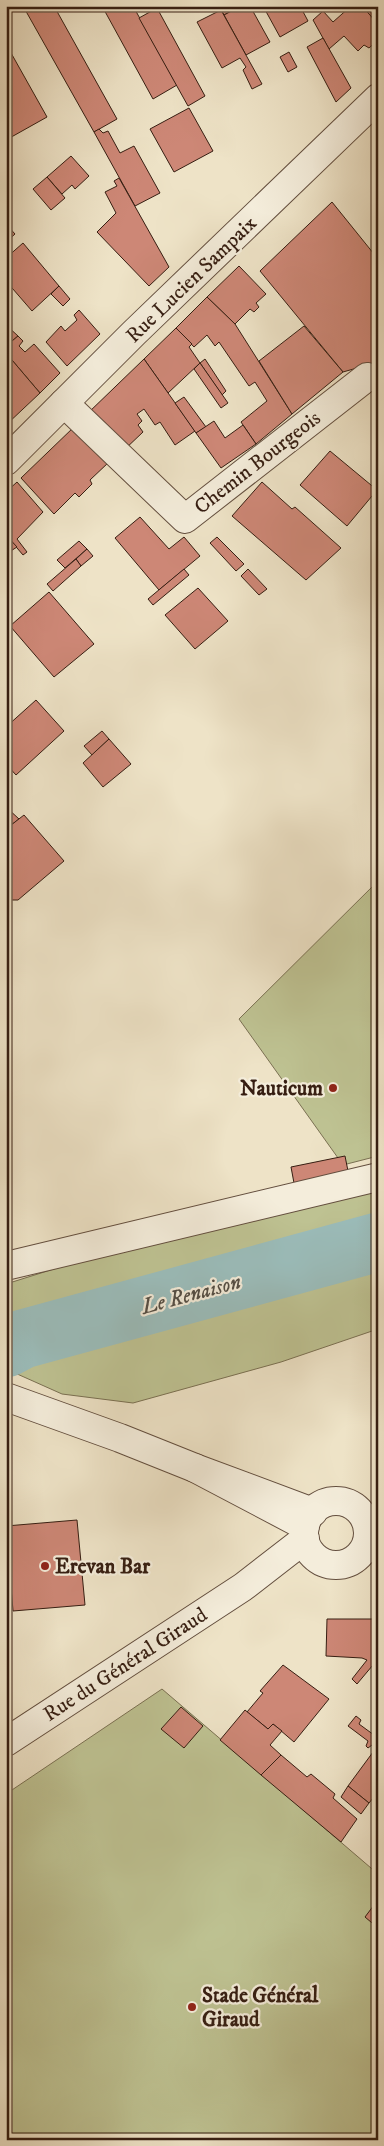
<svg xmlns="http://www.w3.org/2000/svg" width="384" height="2146" font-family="'IM FELL DW Pica',serif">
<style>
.green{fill:#bec292;stroke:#7a7052}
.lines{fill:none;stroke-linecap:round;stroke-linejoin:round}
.river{stroke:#9bbdbb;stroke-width:59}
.building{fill:#cd8776;stroke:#361e12}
.minor-casing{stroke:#644f3f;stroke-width:30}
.minor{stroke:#f4eddb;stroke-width:28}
.poi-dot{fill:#8f2418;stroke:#f4eddb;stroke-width:2}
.labels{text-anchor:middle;stroke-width:4.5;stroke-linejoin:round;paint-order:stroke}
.street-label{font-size:21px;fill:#361e12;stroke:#f4eddb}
.poi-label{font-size:21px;font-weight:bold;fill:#361e12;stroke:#f4eddb;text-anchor:start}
.water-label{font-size:22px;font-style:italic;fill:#544e45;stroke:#f4eddb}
</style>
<rect width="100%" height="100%" fill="#eee3c7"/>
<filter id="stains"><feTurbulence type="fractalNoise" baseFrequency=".004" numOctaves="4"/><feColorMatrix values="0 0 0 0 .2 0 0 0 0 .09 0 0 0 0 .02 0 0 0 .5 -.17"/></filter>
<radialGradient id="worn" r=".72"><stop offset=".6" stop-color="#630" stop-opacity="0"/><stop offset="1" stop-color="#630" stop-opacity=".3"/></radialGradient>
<g class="green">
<path d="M378,881V1156L343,1165L239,1019Z"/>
<path d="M378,1187V1329L281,1362L133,1403L62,1394L6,1369V1284C128,1244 254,1217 378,1187Z"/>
<path d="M162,1689L378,1874V2140H6V1794Z"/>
</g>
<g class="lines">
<path class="river" d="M6,1348L23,1339L378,1242"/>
</g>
<g class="building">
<path d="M23,6H54L117,119L94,132Z"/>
<path d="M102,6H133L177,85L153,99Z"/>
<path d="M219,6H241L224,15Z"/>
<path d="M241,6H250L270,42L246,55L224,15Z"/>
<path d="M263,6H300L308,21L280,37Z"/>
<path d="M351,6H362L378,24V40L369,48L364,45L358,51L344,36L329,49L313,20L323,11L333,22Z"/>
<path d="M362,6H378V24Z"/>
<path d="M157,8L205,96L188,106L139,18Z"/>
<path d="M221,10L262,84L252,89L243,70L246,67L240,58L222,68L197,22Z"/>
<path d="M323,38L351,88L336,102L307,47Z"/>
<path d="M6,44L47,117L6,140Z"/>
<path d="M289,52L297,67L288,72L280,57Z"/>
<path d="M189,108L213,151L174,172L150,129Z"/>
<path d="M99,129L103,133L108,131L120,153L134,146L160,193L135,206L94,132Z"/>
<path d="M71,156L89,176L75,189L72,185L62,194L47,177Z"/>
<path d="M47,177L65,198L51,210L33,189Z"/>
<path d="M119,178L169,267L149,286L97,232L116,213L105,192L117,186L114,181Z"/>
<path d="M332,202L378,259V362L343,372L260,271Z"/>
<path d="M6,224L15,234L6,242Z"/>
<path d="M23,243L59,286L32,311L6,281V258Z"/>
<path d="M239,266L266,294L256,303L259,307L254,312L250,309L235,324L207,297Z"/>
<path d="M59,286L70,299L63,306L51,294Z"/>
<path d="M207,297L235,324L292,414L256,444L241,422L267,401L255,382L249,386L219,342L215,346L207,335L194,347L176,328Z"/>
<path d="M79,310L100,334L67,366L46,342L61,326L65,331L77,320L74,315Z"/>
<path d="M6,325L18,336L6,346Z"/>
<path d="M304,326L343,372L292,414L259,361Z"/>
<path d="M176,328L192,344L189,347L200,363L168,393L144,359Z"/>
<path d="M18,336L23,341L19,346L25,352L34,344L60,373L40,393L6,353V346Z"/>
<path d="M6,353L40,393L6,425Z"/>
<path d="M144,359L195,431L175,445L160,422L155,425L144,409L137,414L142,421L138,425L143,432L123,451L87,414Z"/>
<path d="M205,359L226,391L222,395L200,363Z"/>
<path d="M200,363L228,403L221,408L194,369Z"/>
<path d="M184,397L206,427L196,433L175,403Z"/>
<path d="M214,421L225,438L243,425L256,444L221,468L196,433Z"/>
<path d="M75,426L109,462L90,480L92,484L79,497L75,493L54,514L21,478Z"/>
<path d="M330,451L377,490L347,526L300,485Z"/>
<path d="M17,482L43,512L17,539L27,552L23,555L6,535V492Z"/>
<path d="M262,482L292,509L295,507L341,548L306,580L232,516Z"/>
<path d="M140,517L169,549L184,537L200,556L159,590L115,538Z"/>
<path d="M6,535L17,547L6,554Z"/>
<path d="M217,537L244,564L236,571L210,543Z"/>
<path d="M79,541L87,549L65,568L57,560Z"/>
<path d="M87,549L93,556L81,566L76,559Z"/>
<path d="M76,559L81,566L53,591L47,584Z"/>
<path d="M184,569L189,575L153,605L148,599Z"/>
<path d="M248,569L267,589L259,595L241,576Z"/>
<path d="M198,588L228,621L195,649L165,615Z"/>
<path d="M49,592L94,644L54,677L10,626Z"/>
<path d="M36,700L64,731L16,775L6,764V727Z"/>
<path d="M102,731L109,739L92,755L84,746Z"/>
<path d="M109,739L131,764L103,787L83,763Z"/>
<path d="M6,807L19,819L6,829Z"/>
<path d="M24,815L64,861L18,900H11L6,904V829Z"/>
<path d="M345,1156L348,1171L294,1183L291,1167Z"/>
<path d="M77,1520L85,1605L13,1611L6,1526Z"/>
<path d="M327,1619H378V1659L357,1684L352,1679L367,1660L362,1658L326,1656Z"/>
<path d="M283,1665L329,1699L294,1742L273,1724L268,1729L247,1712L263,1693L260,1691Z"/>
<path d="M181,1707L203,1726L184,1748L161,1729Z"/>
<path d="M245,1710L268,1729L273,1724L282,1731L270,1745L281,1755L261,1775L220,1740Z"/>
<path d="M356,1716L361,1720L359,1724L374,1735L378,1729V1792L369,1803L348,1786L376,1748L372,1745L368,1748L366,1746L368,1741L348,1726Z"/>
<path d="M281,1755L307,1777L311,1774L335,1794L333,1798L357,1819L341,1842L261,1775Z"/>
<path d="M348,1786L369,1803L361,1814L341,1797Z"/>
<path d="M377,1901L378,1902V1928L365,1917Z"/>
</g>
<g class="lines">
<defs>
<g id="minor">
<path d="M64,403L185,519L367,377"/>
<path d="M6,461L134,333L378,98"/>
<path d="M6,1266L378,1177"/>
<path d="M6,1397L120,1438L195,1468"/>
<circle cx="336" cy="1533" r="32"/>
<path d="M305,1526L195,1468L313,1512"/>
<path d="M6,1742L243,1587L305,1539"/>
</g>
</defs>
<use href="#minor" class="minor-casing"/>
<use href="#minor" class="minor"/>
</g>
<g class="poi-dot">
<circle cx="333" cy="1088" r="5"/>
<circle cx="45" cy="1566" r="5"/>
<circle cx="192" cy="2007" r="5"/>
</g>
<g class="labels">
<g class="street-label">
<text transform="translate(191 279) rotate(-44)" y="7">Rue Lucien Sampaix</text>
<text transform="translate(257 462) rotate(-38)" y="7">Chemin Bourgeois</text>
<text transform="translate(125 1664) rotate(-33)" y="7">Rue du Général Giraud</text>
</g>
<g class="poi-label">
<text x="323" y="1095" text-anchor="end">Nauticum</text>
<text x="55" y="1573">Erevan Bar</text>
<text x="202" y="2002">Stade Général<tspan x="202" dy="24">Giraud</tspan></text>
</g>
<g class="water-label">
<text transform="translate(191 1293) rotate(-15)" y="8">Le Renaison</text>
</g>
</g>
<rect width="384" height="2146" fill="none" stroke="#eee3c7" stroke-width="25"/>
<rect x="8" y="8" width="369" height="2131" fill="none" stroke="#361e12" stroke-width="2.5"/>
<rect x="12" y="12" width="359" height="2121" fill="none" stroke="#361e12"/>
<rect width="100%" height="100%" filter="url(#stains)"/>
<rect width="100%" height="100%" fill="url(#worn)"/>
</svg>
